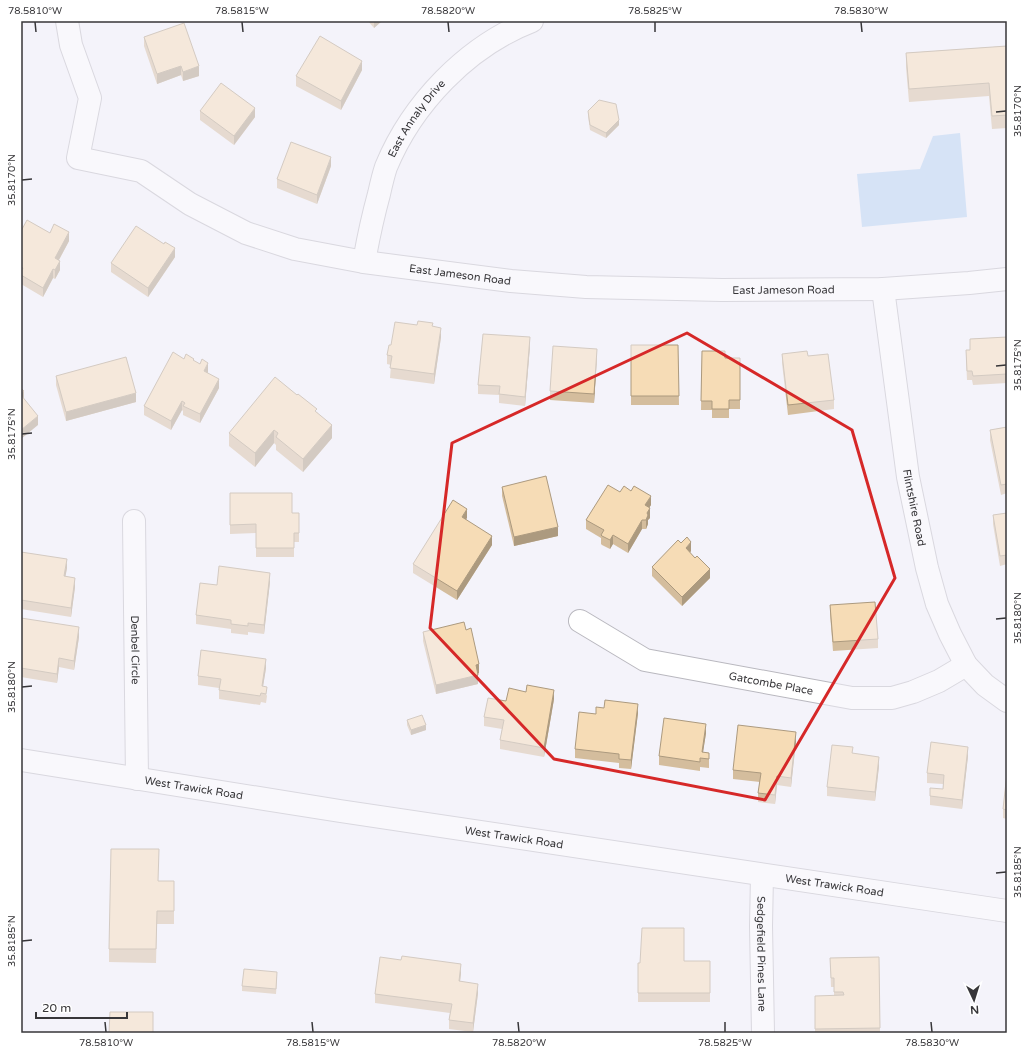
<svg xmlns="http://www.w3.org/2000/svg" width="1028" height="1054" font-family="'Varela Round',sans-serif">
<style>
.water{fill:#b1d1f2}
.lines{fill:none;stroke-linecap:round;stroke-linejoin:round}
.minor-casing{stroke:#b9b8bf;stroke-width:24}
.tertiary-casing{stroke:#b9b8bf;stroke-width:24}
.minor{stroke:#fff;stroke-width:22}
.tertiary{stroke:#fff;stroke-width:22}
.wall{fill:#d4bd9d}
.shaded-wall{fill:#ac9a7f}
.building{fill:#f6dcb6;stroke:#ac9a7f}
.marked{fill:none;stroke:#d62828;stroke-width:3;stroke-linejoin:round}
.ticks{fill:none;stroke:#373639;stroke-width:1.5}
.labels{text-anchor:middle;stroke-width:3.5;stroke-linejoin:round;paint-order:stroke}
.street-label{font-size:11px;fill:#373639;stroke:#fff}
.neatline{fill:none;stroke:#373639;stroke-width:1.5}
.ticks-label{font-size:10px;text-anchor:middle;fill:#373639}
</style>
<rect width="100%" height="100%" fill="#f4f3fa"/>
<path class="water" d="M960,133L967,217L862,227L857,174L920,169L933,136Z"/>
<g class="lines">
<defs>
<g id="minor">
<path id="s1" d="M67,21L71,45L90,98L78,158L141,171L190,204L246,233L295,249L364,262L511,281L586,287L722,290L883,289L969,283L1007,279"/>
<path id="s2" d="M364,262C368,239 373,216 379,194C381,185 383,176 386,167C412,104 467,46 532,21"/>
<path id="s3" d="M883,289L908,477L927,568L937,604L950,634L966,665L985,685L1007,701"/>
<path id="s4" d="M134,521L137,779"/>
<path id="s5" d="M580,621L645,660L852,698H892L913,692L939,681L966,665"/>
<path id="s6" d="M762,875L761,926L763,1033"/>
</g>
<g id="tertiary">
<path id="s7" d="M21,760L340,811L1007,911"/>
</g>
</defs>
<use href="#minor" class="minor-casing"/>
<use href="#tertiary" class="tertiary-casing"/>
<use href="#minor" class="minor"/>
<use href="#tertiary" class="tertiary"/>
</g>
<g class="wall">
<path d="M368,21H382L374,28Z"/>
<path d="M144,37L199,76L183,81L181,75L157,84L144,46Z"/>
<path d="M1007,46V128L992,129L989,96L909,102L906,67V53Z"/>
<path d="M362,70L341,110L296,86V76Z"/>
<path d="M200,111L255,117L234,145L200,120Z"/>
<path d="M588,111L619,125L606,138L590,130L588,116Z"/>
<path d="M331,166L317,204L277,188V179Z"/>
<path d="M21,231L50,233L69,241L59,260L60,270L55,279L53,278L43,297L21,284Z"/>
<path d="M175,257L148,297L111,272V263Z"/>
<path d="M417,325L441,337L434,384L390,378L391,365L387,364V355L391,345Z"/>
<path d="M1007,337V383L973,385L972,380H967L966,359V350H970V339Z"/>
<path d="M631,345H678L679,405H631Z"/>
<path d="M530,346L525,406L499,403V395L478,394V385Z"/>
<path d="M702,351L725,358H740V409H729V418H712V410H701Z"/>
<path d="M782,354L808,356L834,400V409L788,415L782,363Z"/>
<path d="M597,358L594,403L550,400V391Z"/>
<path d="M184,359L194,361L208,372V373L219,388L200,423L183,415V411L182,410L171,430L144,415V406Z"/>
<path d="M56,376L136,402L66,421L56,385Z"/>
<path d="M317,412L332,438L303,472L276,450V445L274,443L255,467L229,446V433Z"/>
<path d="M1007,427V493L1001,495L990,440V430Z"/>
<path d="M502,487L558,536L514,546L502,496Z"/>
<path d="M620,492L651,505L649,508L650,518L648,520V524L646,529H642L628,553L613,544L610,549L602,545L601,544V538L586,529V520Z"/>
<path d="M230,493L292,513H299V542H294V557H256V533L230,534Z"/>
<path d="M1007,513V564L1000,566L993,524V515Z"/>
<path d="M467,518L466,519L492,545L457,600L413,573V564Z"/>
<path d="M681,543L691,551L690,553L695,558L710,578L682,606L652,576V567Z"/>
<path d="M21,552L67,568L65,576L75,587L71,617L21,609Z"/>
<path d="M270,582L264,634L248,632V635L231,633V629L196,624V615L217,585Z"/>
<path d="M830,605L878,639V648L833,651L830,614Z"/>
<path d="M21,618L79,637L74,670L59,667L57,683L21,677Z"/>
<path d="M466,630L479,673L478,674V684L436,694L423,641V632Z"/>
<path d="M266,668L263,686L267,696L266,703L261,702L260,705L219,699V688L198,685V676Z"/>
<path d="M554,699L544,757L500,749V740L502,729L484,726V717L506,701Z"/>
<path d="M604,708L638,713L631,769L619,768V763L575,758V749L596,714Z"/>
<path d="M407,720L426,730L411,735L407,725Z"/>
<path d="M706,733L703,752L709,753V768L700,767V771L659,765V756Z"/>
<path d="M796,741L791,787L777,785L775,804L758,802V793L760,782L733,779V770Z"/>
<path d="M853,753L879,766L875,801L827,796V787Z"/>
<path d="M968,756L962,809L930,805V796L943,789V784L927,783V773Z"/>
<path d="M1007,773V819L1003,818V809Z"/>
<path d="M158,881L174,894V924H157L156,963L109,962V949Z"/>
<path d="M879,957L880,1033H815V996H834V987H831L830,958Z"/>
<path d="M684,961H710V1002H638V963Z"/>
<path d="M461,973L460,981L478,993L473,1032L449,1029V1020L450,1013L375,1003V994Z"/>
<path d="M277,977L276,994L242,991V986Z"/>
</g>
<g class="shaded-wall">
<path d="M374,21H382L374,28Z"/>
<path d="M362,61V70L341,110V101Z"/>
<path d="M181,66V75L157,84V74Z"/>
<path d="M199,66V76L183,81V72Z"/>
<path d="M255,108V117L234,145V136Z"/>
<path d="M619,120V125L606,138V133Z"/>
<path d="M331,157V166L317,204V195Z"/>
<path d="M69,232V241L55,267V258Z"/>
<path d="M175,248V257L148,297V288Z"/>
<path d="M60,261V270L55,279V270Z"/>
<path d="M53,269V278L43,297V288Z"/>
<path d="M441,328V337L434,384V374Z"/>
<path d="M530,337V346L525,406V397Z"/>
<path d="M597,349V358L594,403V394Z"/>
<path d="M208,363V372L204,380V371Z"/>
<path d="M219,379V388L200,423V414Z"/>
<path d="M24,391V400L21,402V393Z"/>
<path d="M136,393V402L66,421V412Z"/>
<path d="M182,401V410L171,430V421Z"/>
<path d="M38,416V425L21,439V430Z"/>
<path d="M332,425V438L303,472V459Z"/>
<path d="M274,430V443L255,467V453Z"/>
<path d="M651,496V505L645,514V505Z"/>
<path d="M650,508V518L648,520V524L646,529V520L647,513Z"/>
<path d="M467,509V518L462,526V517Z"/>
<path d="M642,520V529L628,553V544Z"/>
<path d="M558,527V536L514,546V537Z"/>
<path d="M613,535V544L610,549V540Z"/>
<path d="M492,536V545L457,600V591Z"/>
<path d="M691,542V551L686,557V548Z"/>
<path d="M67,559V568L64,585V576Z"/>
<path d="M710,569V578L682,606V597Z"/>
<path d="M270,573V582L264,634V625Z"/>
<path d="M75,578V587L71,617V608Z"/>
<path d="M79,627V637L74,670V661Z"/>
<path d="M59,658V667L57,683V674Z"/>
<path d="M266,659V668L262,693V686Z"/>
<path d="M479,664V673L476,674V665Z"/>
<path d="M478,675V684L436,694V685Z"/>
<path d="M554,690V699L544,757V748Z"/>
<path d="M638,704V713L631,769V760Z"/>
<path d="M706,724V733L702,759V752Z"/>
<path d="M426,725V730L411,735V730Z"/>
<path d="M796,732V741L791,787V778Z"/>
<path d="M968,747V756L962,809V800Z"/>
<path d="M879,757V766L875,801V792Z"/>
<path d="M777,776V785L775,804V795Z"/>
<path d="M461,964V973L459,990V981Z"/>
<path d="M478,984V993L473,1032V1023Z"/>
</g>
<g class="building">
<path d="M184,23L199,66L183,72L181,66L157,74L144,37Z"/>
<path d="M320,36L362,61L341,101L296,76Z"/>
<path d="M1007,46V115L992,116L989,83L909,89L906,53Z"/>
<path d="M221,83L255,108L234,136L200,111Z"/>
<path d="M599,100L616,104L619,120L606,133L590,125L588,111Z"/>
<path d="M291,142L331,157L317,195L277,179Z"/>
<path d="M27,220L50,233L54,224L69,232L55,258L60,261L55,270L53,269L43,288L21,275V271L23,268L21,267V231Z"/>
<path d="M136,226L164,244L165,242L175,248L148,288L111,263Z"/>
<path d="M418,321L433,323L432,326L441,328L434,374L390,368L392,356L387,355L389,345H391L395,322L417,325Z"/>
<path d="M483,334L530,337L525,397L499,394L500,386L478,385Z"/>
<path d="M1007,337V374L973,376L972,371H967L966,350H970V339Z"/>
<path d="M631,345H678L679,396H631Z"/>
<path d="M553,346L597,349L594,394L550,391Z"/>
<path d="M702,351H725V358H740V400H729V409H712V401H701Z"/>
<path d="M807,351L808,356L828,354L834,400L788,405L782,354Z"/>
<path d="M173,352L184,359L186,354L194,359L193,360L200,364L202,359L208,363L204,371L219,379L200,414L183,406L185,403L182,401L171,421L144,406Z"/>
<path d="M126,357L136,393L66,412L56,376Z"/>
<path d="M275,377L297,395L298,394L317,409L315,411L332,425L303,459L276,437L278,433L274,430L255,453L229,433Z"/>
<path d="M21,388L24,391L21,393Z"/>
<path d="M21,395L38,416L21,430Z"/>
<path d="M1007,427V484L1001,485L990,430Z"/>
<path d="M546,476L558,527L514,537L502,487Z"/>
<path d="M608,485L620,492L624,486L631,491L634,486L651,496L645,505L650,508L647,513L648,515L646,520H642L628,544L613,535L610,540L602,536L601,535L604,530L586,520Z"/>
<path d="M230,493H292V513H299V533H294V548H256V524L230,525Z"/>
<path d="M453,500L467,509L462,517L492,536L457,591L413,564Z"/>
<path d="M1007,513V555L1000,556L993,515Z"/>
<path d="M687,537L691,542L686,548L695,558L697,556L710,569L682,597L652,567L678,540L681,543Z"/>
<path d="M21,552L67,559L64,576L75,578L71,608L21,600Z"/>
<path d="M219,566L270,573L264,625L248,623V626L231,624V620L196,615L200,583L217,585Z"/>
<path d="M875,602L878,639L833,642L830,605Z"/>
<path d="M21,618L79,627L74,661L59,658L57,674L21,668Z"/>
<path d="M464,622L466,630L471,628L479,664L476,665L478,675L436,685L423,632Z"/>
<path d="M201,650L266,659L262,686L267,687L266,694L261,693L260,696L219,690L221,679L198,676Z"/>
<path d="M527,685L554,690L544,748L500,740L504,720L484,717L488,698L506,701L509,688L526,692Z"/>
<path d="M605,700L638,704L631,760L619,759V754L575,749L579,712L596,714V707L604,708Z"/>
<path d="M422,715L426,725L411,730L407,720Z"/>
<path d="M664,718L706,724L702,752L709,753V759L700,758V762L659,756Z"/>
<path d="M738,725L796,732L791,778L777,776L775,795L758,793L761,773L733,770Z"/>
<path d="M931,742L968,747L962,800L930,796V788L943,789L944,775L927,773Z"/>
<path d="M832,745L853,747L852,753L879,757L875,792L827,787Z"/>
<path d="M1007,773V810L1003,809Z"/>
<path d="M111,849H159L158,881H174V911H157L156,949H109Z"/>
<path d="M642,928H684V961H710V993H638V963H640Z"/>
<path d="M402,956L461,964L459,981L478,984L473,1023L449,1020L452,1004L375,994L380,957L401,960Z"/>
<path d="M879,957L880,1028L815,1029V996L844,995L843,992H834V978H831L830,958Z"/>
<path d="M244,969L277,972L276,989L242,986Z"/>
<path d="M110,1012H153V1033H109Z"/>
</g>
<path d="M0 0H1028V1054H0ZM687,333L852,430L895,578L765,800L554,759L430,628L452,443Z" fill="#f4f3fa" fill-opacity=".55" fill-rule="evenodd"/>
<path class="marked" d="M687,333L852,430L895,578L765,800L554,759L430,628L452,443Z"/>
<path class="ticks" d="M35,22L36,32M242,22L243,32M448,22L449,32M655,22V32M861,22L862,32M996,112L1006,111M22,180L32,179M996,366L1006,365M22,434L32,433M996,619L1006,618M22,687L32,686M996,873L1006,872M22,941L32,940M105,1022L106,1032M312,1022L313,1032M518,1022L519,1032M725,1022V1032M931,1022L932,1032"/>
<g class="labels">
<g class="street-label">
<text dy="4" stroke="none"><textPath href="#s2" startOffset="155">East Annaly Drive</textPath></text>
<text dy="4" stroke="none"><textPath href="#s1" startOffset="547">East Jameson Road</textPath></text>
<text dy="4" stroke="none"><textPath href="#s1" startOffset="871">East Jameson Road</textPath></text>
<text dy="4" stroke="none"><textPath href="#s3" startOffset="221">Flintshire Road</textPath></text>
<text dy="4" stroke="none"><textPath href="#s4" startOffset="129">Denbel Circle</textPath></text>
<text dy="4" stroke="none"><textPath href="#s5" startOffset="204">Gatcombe Place</textPath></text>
<text dy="4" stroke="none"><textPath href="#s7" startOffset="175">West Trawick Road</textPath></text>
<text dy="4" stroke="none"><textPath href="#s7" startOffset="499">West Trawick Road</textPath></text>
<text dy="4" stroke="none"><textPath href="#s7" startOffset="823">West Trawick Road</textPath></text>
<text dy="4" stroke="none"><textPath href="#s6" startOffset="79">Sedgefield Pines Lane</textPath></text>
</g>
</g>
<rect width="1028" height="1054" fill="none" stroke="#ffffff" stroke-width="44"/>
<g transform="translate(974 1000) rotate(176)" stroke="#ffffff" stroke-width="3" paint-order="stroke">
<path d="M0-3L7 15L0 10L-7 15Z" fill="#373639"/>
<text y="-6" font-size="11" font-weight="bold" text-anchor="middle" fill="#373639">N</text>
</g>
<path d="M36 1012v6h91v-6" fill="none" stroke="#373639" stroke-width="2"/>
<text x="42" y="1012" font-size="12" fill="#373639" stroke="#ffffff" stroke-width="3" paint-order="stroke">20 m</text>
<rect x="22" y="22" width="984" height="1010" class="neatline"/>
<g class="ticks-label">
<text x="35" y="14">78.5810°W</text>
<text x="242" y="14">78.5815°W</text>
<text x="448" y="14">78.5820°W</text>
<text x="655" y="14">78.5825°W</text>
<text x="861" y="14">78.5830°W</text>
<text transform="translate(1017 111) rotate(-90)" y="4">35.8170°N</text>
<text transform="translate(11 180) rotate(-90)" y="4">35.8170°N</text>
<text transform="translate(1017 365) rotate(-90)" y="4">35.8175°N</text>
<text transform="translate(11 434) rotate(-90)" y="4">35.8175°N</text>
<text transform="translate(1017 618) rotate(-90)" y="4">35.8180°N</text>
<text transform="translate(11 687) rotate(-90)" y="4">35.8180°N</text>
<text transform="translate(1017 872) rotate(-90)" y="4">35.8185°N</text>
<text transform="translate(11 941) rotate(-90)" y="4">35.8185°N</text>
<text x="106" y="1046">78.5810°W</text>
<text x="313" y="1046">78.5815°W</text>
<text x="519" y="1046">78.5820°W</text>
<text x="725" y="1046">78.5825°W</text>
<text x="932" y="1046">78.5830°W</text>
</g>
</svg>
